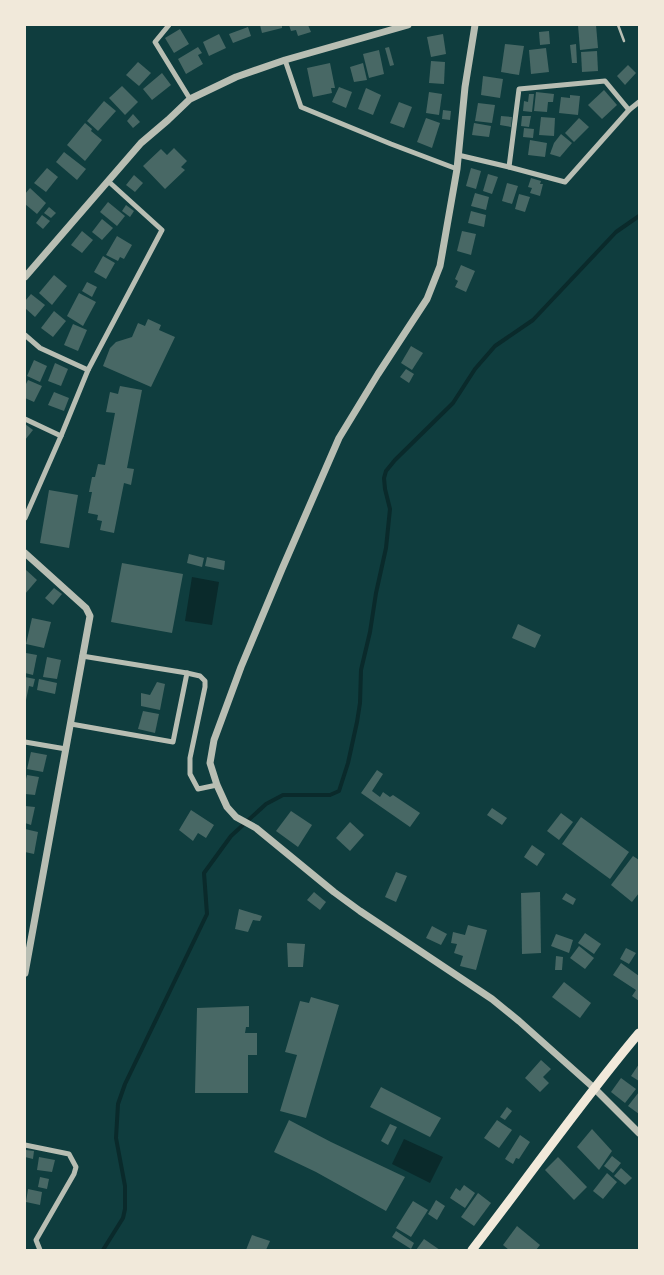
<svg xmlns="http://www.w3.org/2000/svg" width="664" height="1275" font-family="Figtree,sans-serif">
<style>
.water{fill:#0a2a2b}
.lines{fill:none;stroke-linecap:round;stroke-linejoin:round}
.stream{stroke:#0a2a2b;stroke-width:4}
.building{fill:#486865}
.service{stroke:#b8beb3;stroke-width:2.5}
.minor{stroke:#b8beb3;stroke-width:5}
.tertiary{stroke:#b8beb3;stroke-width:7}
.primary{stroke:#f1e9da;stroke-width:9}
</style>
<rect width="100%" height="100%" fill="#0f3d3e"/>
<g class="water">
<path d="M192,577L219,582L212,625L185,621Z"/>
<path d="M404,1139L443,1157L430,1183L392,1164Z"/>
</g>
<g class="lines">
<path class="stream" d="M103,1250L123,1218L125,1209V1186L116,1138L118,1104L125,1084L207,914L204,873L231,836L266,804L283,795H330L339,791L348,763L357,722L360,703L361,670L370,632L376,593L386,548L390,509L385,489L384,478L386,471L395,460L453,403L475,369L495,346L533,320L616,232L639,216"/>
</g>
<g class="building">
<path d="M260,25H282V28L262,33Z"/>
<path d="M289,25H308L311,32L298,36L296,30L291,31Z"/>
<path d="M578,25H596L598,48L580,50Z"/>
<path d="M248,27L251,36L233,43L229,34Z"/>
<path d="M180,29L189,44L174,53L165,38Z"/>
<path d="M549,31L550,44L540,45L539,32Z"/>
<path d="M219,34L226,48L209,56L203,42Z"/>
<path d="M443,34L446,54L431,57L427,37Z"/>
<path d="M505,44L524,46L519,75L501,72Z"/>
<path d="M576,44L577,63H572L570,45Z"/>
<path d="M198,47L202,53L198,55L203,64L186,74L178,59Z"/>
<path d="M389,47L394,65L390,66L385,48Z"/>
<path d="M546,48L549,72L531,74L529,50Z"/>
<path d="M379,50L384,74L369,78L363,54Z"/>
<path d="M597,51L598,71L582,72L581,52Z"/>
<path d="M431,61L445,62L444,84L429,83Z"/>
<path d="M138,62L151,73L139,86L126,75Z"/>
<path d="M330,63L335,88H331L332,93L313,97L307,68Z"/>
<path d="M363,63L367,80L354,82L350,67Z"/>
<path d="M628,65L636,73L625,85L617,76Z"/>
<path d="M162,73L171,85L152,100L143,89Z"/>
<path d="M483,76L503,79L500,98L481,95Z"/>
<path d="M122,86L138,102L125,115L109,98Z"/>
<path d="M339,87L352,92L346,108L332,102Z"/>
<path d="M366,88L381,95L373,115L358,109Z"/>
<path d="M604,90L617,105L602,119L588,105Z"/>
<path d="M429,92L442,94L439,115L426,113Z"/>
<path d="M536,92L554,94L553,102H548L547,112L534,111Z"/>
<path d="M529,94H534L532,112L523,111L524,101L528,102Z"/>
<path d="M570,95L580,96L578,115L559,113L561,97L570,98Z"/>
<path d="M104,101L116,111L98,131L87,121Z"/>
<path d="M399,102L412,107L404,128L390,123Z"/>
<path d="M478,103L495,105L492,123L475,121Z"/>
<path d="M443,110L451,111L450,120L442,119Z"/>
<path d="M133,114L140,122L133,128L127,121Z"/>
<path d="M501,116L512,117L511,127L500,125Z"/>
<path d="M522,116H531L529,127L521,126Z"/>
<path d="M541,117L555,118L554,136L539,135Z"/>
<path d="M426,118L440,123L432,148L417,142Z"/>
<path d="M579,118L589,127L574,142L565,133Z"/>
<path d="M85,123L92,129L91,131L102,140L85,161L67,145Z"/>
<path d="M474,123L491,126L489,137L472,135Z"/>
<path d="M524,128L534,129L533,138L523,137Z"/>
<path d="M561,134L572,143L560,157L550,154L554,143Z"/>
<path d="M530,140L547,143L545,157L528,155Z"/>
<path d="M174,148L187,161L181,167L185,170L165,189L143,166L161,149L167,155Z"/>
<path d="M64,152L86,169L77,180L56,162Z"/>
<path d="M47,168L58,177L46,192L34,183Z"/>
<path d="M471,168L481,171L476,189L466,186Z"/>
<path d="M488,174L498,177L492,194L483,191Z"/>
<path d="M134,175L143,183L135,192L126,185Z"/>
<path d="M531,178L541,181L540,184H543L540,196L530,193L532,188L528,187Z"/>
<path d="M507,183L518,186L512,204L502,201Z"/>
<path d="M30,188L46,203L37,214L25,204V194Z"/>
<path d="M475,193L489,197L486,210L471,206Z"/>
<path d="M519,194L530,197L525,212L515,209Z"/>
<path d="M108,202L125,216L117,226L100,212Z"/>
<path d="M126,205L134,211L130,217L122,211Z"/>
<path d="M49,207L56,213L51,218L44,213Z"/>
<path d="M471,211L486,215L484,227L468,223Z"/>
<path d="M42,215L50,221L43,229L36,223Z"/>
<path d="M102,219L113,228L102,240L92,232Z"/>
<path d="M82,231L93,240L82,253L71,245Z"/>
<path d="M462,231L476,234L471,255L457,251Z"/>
<path d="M117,236L132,245L124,259L120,257L118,261L106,255Z"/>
<path d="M103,256L115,263L106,279L94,272Z"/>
<path d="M461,265L475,271L466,292L455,287L458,281L455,279Z"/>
<path d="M54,275L67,286L52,305L39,293Z"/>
<path d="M87,282L97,287L92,297L82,291Z"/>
<path d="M79,293L96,302L83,326L67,316Z"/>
<path d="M31,294L45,305L35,317L25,308V301Z"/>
<path d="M54,311L66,321L53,337L41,328Z"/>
<path d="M148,319L161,325L159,330L175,337L151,387L103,366L110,348L116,342L132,337L138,323L145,326Z"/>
<path d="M73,324L87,330L78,351L64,345Z"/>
<path d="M411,346L423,353L412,370L401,363Z"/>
<path d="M34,360L47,366L40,382L27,376Z"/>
<path d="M55,363L68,369L61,386L48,381Z"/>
<path d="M406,369L414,374L409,383L400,377Z"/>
<path d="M28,380L42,386L34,402L25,398V386Z"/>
<path d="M120,386L142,390L127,468L134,469L131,485L124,483L114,533L100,530L102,521L97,520L98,515L88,513L92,492H89L92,477H95L98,464L105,465L115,413L106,412L110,392L118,394Z"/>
<path d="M54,392L69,398L64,411L48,405Z"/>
<path d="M25,424L33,430L25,440Z"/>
<path d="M49,490L78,495L69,548L40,543Z"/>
<path d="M189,554L204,558L202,567L187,563Z"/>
<path d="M207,557L225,561L224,570L205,566Z"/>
<path d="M122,563L183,574L172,633L111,622Z"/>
<path d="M25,569L37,580L25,594Z"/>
<path d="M54,588L62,594L53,605L45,598Z"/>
<path d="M32,618L51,622L44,648L26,644Z"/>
<path d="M518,624L541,635L535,648L512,638Z"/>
<path d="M26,653L37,655L33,675L25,673Z"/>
<path d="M47,657L61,660L57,679L43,677Z"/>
<path d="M25,677L35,679L33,687L29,686L26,700Z"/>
<path d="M39,679L57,683L55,694L37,690Z"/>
<path d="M157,682L165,684L160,710L141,706V693L150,695Z"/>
<path d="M143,711L159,714L155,733L138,729Z"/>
<path d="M31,752L47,755L43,772L27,769Z"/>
<path d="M377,770L383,774L372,791L380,797L383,792L390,797L393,795L420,813L410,827L361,793Z"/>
<path d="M27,775L39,777L35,795L25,794V783Z"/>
<path d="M25,806L35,807L31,825L25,823Z"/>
<path d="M492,808L507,818L502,825L487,815Z"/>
<path d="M191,810L214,825L206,838L198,833L193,841L179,830Z"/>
<path d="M291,811L312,825L298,847L276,831Z"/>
<path d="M561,813L573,822L559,840L547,831Z"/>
<path d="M581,817L629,852L610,879L562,844Z"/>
<path d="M350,822L364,835L350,851L336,838Z"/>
<path d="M25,829L38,832L34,854L25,852Z"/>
<path d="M532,845L545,854L537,866L524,857Z"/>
<path d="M633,856L639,860V893L632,902L611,885Z"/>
<path d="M396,872L407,876L396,902L385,897Z"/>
<path d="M314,892L326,902L320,910L307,900Z"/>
<path d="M540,892L541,953L522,954L521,893Z"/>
<path d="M566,893L576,899L573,905L562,899Z"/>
<path d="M239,909L262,916L260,921L253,920L248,932L235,929Z"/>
<path d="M468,925L487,930L476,970L460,966L463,956L454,953L457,944L451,943L453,932L465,935Z"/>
<path d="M432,926L447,934L441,945L426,938Z"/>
<path d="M585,933L601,944L594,954L578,943Z"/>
<path d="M556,934L573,940L569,953L551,946Z"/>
<path d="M287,943L305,944L303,967H288Z"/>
<path d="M579,946L594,958L585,969L570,958Z"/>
<path d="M626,948L636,953L629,964L620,959Z"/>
<path d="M556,956L563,957L562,970H555Z"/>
<path d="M621,963L639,976V1001L632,996L636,990L613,975Z"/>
<path d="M564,982L591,1003L580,1018L552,997Z"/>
<path d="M311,997L339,1005L306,1118L280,1111L297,1055L285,1052L300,1001L309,1003Z"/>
<path d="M249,1006V1027H246L245,1033H257V1055H248V1093H195L197,1008Z"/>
<path d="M541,1060L551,1069L543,1077L549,1083L540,1092L525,1078Z"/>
<path d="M639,1064V1081L631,1076Z"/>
<path d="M621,1078L636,1089L625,1103L611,1092Z"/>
<path d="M381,1087L441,1118L430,1137L370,1107Z"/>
<path d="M639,1092V1114L628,1106Z"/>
<path d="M507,1107L512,1111L505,1120L500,1117Z"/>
<path d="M289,1120L331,1142L405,1177L386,1211L316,1172L274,1152Z"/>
<path d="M497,1120L512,1130L499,1148L484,1138Z"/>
<path d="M390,1124L397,1127L388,1145L381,1141Z"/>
<path d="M592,1129L612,1151L599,1170L577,1147Z"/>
<path d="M520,1135L530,1142L519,1159L516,1158L513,1164L505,1159Z"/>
<path d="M26,1150L34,1151L33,1159L25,1157Z"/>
<path d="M612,1156L621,1163L613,1173L604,1166Z"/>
<path d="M39,1157L55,1160L52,1172L37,1170Z"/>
<path d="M558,1157L587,1187L574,1200L545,1170Z"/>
<path d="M621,1168L632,1178L625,1185L614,1176Z"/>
<path d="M607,1173L617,1182L603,1199L593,1191Z"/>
<path d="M40,1177L49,1179L47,1189L38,1187Z"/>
<path d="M464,1185L475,1193L465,1208L450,1198L456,1188L460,1191Z"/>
<path d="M28,1189L42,1192L40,1205L26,1202Z"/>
<path d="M478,1193L491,1203L474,1226L461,1217Z"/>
<path d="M436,1200L445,1206L437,1220L428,1214Z"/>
<path d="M413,1201L428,1210L411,1237L396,1228Z"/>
<path d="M517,1226L540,1245L536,1250H509L503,1245Z"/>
<path d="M396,1231L414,1243L411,1249L392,1237Z"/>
<path d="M252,1235L270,1241L266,1250H246Z"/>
<path d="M424,1239L440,1250H416Z"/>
</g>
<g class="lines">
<path class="service" d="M618,25L624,41"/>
<g class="minor">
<path d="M169,25L155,42L190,99"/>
<path d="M285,60L301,107L391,144L457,169"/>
<path d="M458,155L509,167L565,182L629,110L639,102"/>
<path d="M509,167L519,89L605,81L629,110"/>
<path d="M25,335L40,348L88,370"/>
<path d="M25,419L61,436"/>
<path d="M25,518L61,436L88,370L162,230L108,181"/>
<path d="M187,673L200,676L205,681V687L190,758V774L198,789L217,785"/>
<path d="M71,724L173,742L187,673L82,656"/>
<path d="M25,742L66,749"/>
<path d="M25,1145L69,1154L76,1167L74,1174L36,1240L40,1250"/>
</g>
<g class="tertiary">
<path d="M475,25L465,87L457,169L440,266L427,299L378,374L339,438L282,569L241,667L214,740L210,763L217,785L227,807L236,817L256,828L334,892L360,911L492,999L519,1021L594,1088L639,1133"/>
<path d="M25,277L141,143L168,120L190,99L236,77L285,60L408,25"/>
<path d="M25,553L86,608L90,616L25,973"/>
</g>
<path class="primary" d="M472,1250C528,1178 580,1103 639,1033"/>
</g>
<rect width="664" height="1275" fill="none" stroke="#f1e9da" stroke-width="52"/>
</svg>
